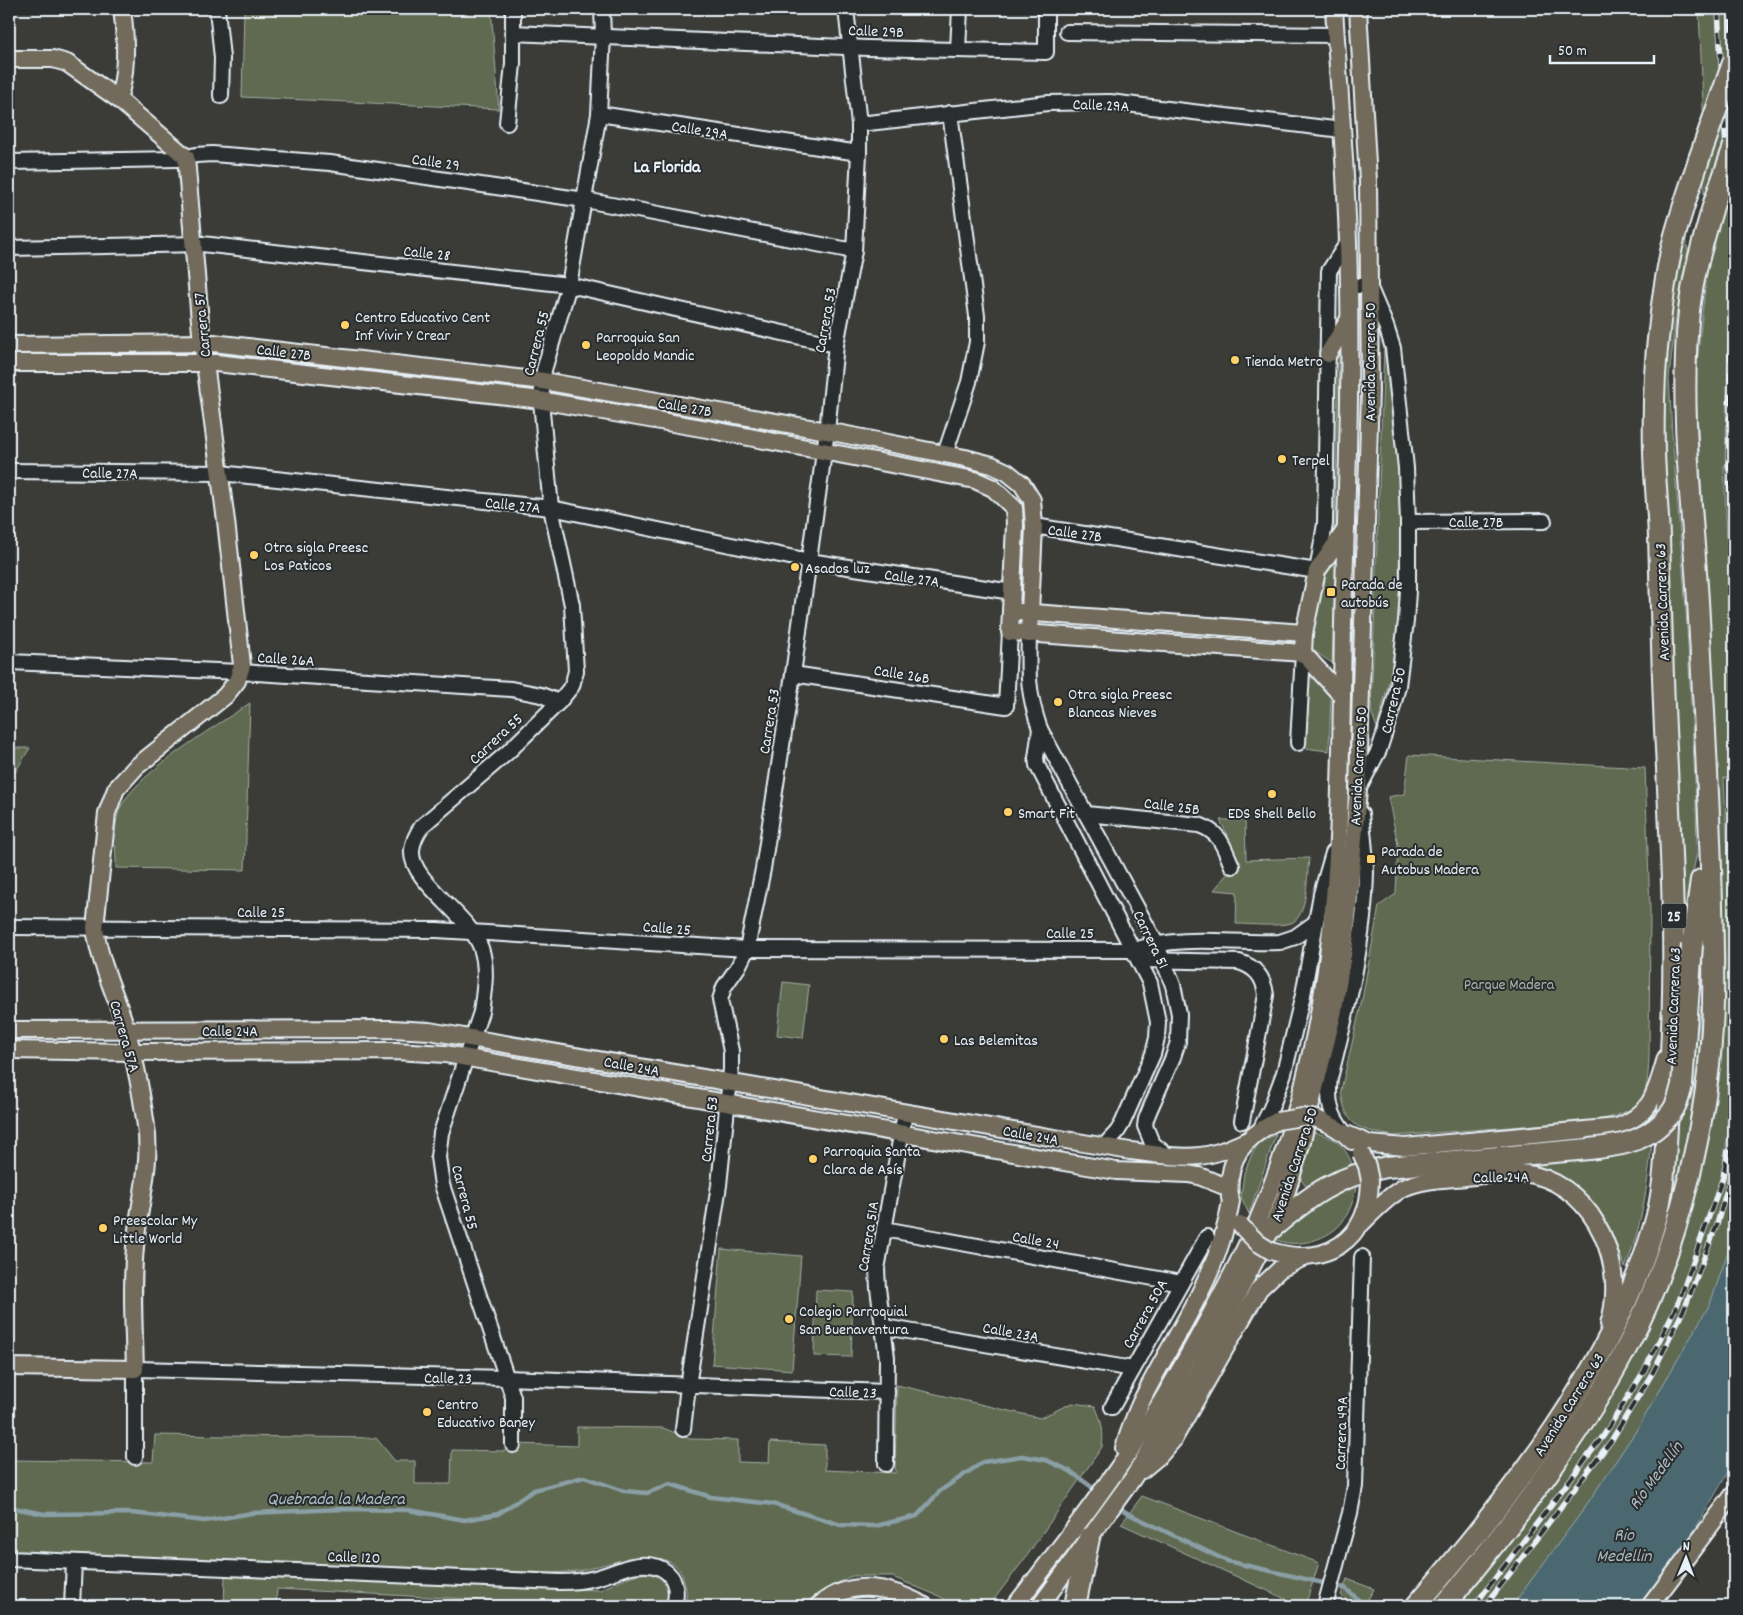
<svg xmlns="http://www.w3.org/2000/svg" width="1743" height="1615" font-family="Dekko,sans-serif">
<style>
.green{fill:#616b51;stroke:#a4aea4}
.water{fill:#4c6870;stroke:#8a9fa6}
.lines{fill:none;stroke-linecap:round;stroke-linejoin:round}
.stream{stroke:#8a9fa6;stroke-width:4.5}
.minor-casing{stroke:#e8f1f8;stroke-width:18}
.major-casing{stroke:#e8f1f8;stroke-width:20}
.highway-casing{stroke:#e8f1f8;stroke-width:24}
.minor{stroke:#2a2d2e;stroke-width:14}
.major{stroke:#726b5a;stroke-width:16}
.highway{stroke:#726b5a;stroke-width:20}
.rail-casing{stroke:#e8f1f8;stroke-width:5.5}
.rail{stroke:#2a2d2e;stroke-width:4;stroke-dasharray:11;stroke-linecap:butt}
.major-bridge-casing{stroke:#e8f1f8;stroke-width:20;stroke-linecap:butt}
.highway-bridge-casing{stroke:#e8f1f8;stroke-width:24;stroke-linecap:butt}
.major-bridge{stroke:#726b5a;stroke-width:16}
.highway-bridge{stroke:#726b5a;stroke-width:20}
.poi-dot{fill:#ffd166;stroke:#2a2d2e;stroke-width:2}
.labels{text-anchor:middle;stroke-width:4;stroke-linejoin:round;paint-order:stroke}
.shield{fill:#2a2d2e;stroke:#afb6bb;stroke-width:1}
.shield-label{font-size:15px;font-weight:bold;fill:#e8f1f8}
.street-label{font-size:16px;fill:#e8f1f8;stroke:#2a2d2e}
.poi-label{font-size:16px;fill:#e8f1f8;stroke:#2a2d2e;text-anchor:start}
.park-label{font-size:16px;fill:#abb5ad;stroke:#2a2d2e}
.neighbourhood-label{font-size:18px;font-weight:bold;fill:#e8f1f8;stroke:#2a2d2e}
.water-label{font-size:18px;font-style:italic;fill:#aabac2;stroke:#2a2d2e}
</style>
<rect width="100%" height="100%" fill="#3b3c38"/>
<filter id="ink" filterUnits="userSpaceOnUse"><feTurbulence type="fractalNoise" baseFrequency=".02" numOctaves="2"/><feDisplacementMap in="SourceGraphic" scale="10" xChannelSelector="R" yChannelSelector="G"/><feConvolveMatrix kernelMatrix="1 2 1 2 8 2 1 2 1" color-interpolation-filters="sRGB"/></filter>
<g filter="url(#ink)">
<g class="green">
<path d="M244,9H491L499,109L242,97Z"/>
<path d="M1699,9H1734V466H1724L1734,704V778H1724L1727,841H1734V1235L1710,1304L1638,1428L1581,1513L1512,1606H1456L1511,1538L1681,1228L1719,1081L1725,959L1722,881L1715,709L1695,381L1705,288L1703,106Z"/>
<path d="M1685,239L1688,250L1676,317L1669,378L1672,433L1686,609L1696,800L1697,853L1683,920L1659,400L1676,274Z"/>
<path d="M1384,348L1400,474L1399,615L1391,673L1377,728L1371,711Z"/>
<path d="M1334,354H1339L1335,528H1331Z"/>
<path d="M1336,557L1332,663L1311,649L1313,631L1323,574Z"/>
<path d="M1307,669L1331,695L1329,751L1303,748Z"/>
<path d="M250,703L245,870L116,868C116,849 113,828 119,811C131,776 218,725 250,703Z"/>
<path d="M9,748H30L9,782Z"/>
<path d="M1409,755L1645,768L1650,910L1649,1058C1647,1100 1644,1108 1601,1120L1394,1136C1360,1130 1345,1128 1341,1090L1361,1005L1379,906L1396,894L1398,845L1388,797L1404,794Z"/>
<path d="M1220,820H1245L1246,860L1309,858C1307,875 1308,917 1291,923C1276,927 1252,924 1236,924L1237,892L1214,890L1236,863L1231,843Z"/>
<path d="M783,982L809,985L803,1038L777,1035Z"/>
<path d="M1701,1006L1698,1069L1681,1173L1663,1232L1673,1158L1675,1122L1689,1096Z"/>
<path d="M1313,1132C1334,1137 1344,1144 1352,1164L1306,1186L1301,1180L1299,1173Z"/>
<path d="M1276,1134L1249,1214L1241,1197L1244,1173L1252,1154L1259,1143Z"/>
<path d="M1652,1140C1648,1184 1642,1227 1625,1268C1611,1231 1601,1201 1566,1179C1554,1171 1539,1167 1526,1162Z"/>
<path d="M1357,1180C1355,1195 1352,1208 1343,1221C1331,1239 1295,1250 1275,1239L1283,1226Z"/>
<path d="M721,1249L801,1256L792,1370L712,1364Z"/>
<path d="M816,1290L853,1292L851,1357L814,1356Z"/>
<path d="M897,1385L1040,1418L1072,1403L1095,1406C1102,1421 1104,1432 1102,1447L1026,1557L989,1606H952L941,1597L890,1576H852L825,1589L800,1606H683C688,1595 687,1593 684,1581C675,1540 610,1564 582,1570C572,1572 562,1572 552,1573L9,1552V1460L153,1462L155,1435L376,1438L395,1461H415V1484H451L452,1450L504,1451L518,1444L577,1446V1427L663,1428L690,1439L738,1440V1462L769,1463L770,1442L825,1445V1470L895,1473Z"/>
<path d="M1142,1496L1319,1563L1305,1606H1301L1121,1524Z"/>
<path d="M225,1574L600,1590C622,1580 653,1560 670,1588L666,1606H598L277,1589L276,1606H224Z"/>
<path d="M1347,1579L1374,1589L1364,1606H1352L1341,1595Z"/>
</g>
<path class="water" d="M1734,1235V1462L1668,1576L1642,1606H1512L1581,1513L1638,1428L1710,1304Z"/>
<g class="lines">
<g class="stream">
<path d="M1117,1506L1129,1514L1227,1561L1345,1588L1365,1606"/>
<path d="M9,1507L44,1514L131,1513L205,1521L252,1513L341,1509L408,1510L465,1520L498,1514L534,1490L584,1477L624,1491L647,1493L670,1484L711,1497L773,1504L841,1525L875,1526L917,1516L940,1491L983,1462L1022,1456L1046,1460L1070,1471L1097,1491"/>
</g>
<defs>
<g id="minor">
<path d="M217,9L222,58L221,96"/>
<path d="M1067,32L1336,35"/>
<path d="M512,33L868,48L1046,52V9"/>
<path d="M958,50L960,9"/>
<path d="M599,114L859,153"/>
<path d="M507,123L513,64V9"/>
<path d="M859,124L1048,103L1110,102L1342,130"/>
<path d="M9,162L177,159L196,155L212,154L330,163L585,200L854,251"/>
<path d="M9,248L202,244L569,285L836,345"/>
<path d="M1349,286H1369L1386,326L1393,348L1406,468L1408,522V591L1406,621L1398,686L1392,710L1379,750L1358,790"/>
<path d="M945,454L969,382L977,342V316L950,113"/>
<path d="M9,471L220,473L551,508L809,561L1012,592"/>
<path d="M1408,522L1544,521"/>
<path d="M1034,526L1317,571L1325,524L1329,271L1348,242"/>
<path d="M1029,634C1028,672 1027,692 1040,729L1156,943L1173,985L1179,1014L1178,1042L1173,1057L1150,1109L1146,1119L1145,1126L1152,1143L1168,1156"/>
<path d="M9,662L240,672L511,689L541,695L559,702"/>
<path d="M793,674L1006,706L1010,632"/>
<path d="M1040,729L1036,758L1037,765L1150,983L1158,1022L1157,1038L1153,1054L1122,1124L1117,1132L1103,1147"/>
<path d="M1298,743L1303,653"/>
<path d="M1086,814L1199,825C1221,833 1223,846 1232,866"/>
<path d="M9,927L437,930L747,949L1134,950C1185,934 1228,944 1280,942L1295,937L1316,922"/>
<path d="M1139,960L1239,962C1256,967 1264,978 1266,995L1242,1121"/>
<path d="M1260,1130L1271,1108L1284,1073L1303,995L1321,894L1333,853"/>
<path d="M1344,1132C1330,1115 1327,1100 1330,1078C1347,1011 1365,941 1366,871C1366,852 1363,833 1361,814"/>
<path d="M884,1229L1181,1283"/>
<path d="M884,1327L1133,1369"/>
<path d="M1112,1407L1207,1237"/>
<path d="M683,1429L688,1386L719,1185L731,1069V1051L720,1000L724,987L738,967L747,949L763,869L793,674L827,431L836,345L854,251L859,153V124L846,9"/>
<path d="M513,1445V1397L442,1185L438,1157L441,1133L481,1012C484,991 488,969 481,948C469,914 409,881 412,850C413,841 417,833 422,826L508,752L559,702L572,686L576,671L572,605L551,508L541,401L544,370L569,285L599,114L603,36L602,9"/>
<path d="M135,1457V1369L506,1378L887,1392"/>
<path d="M886,1464L887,1358L878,1288L877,1269L905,1113"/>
<path d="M9,1559L560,1582C572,1582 584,1581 595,1578C608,1575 619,1569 632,1566C662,1560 682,1576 674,1606"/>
<path d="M72,1606L74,1562"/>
<path d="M1325,1606L1350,1513L1355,1486L1362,1257"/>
</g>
<g id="major">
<path d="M9,59H53L67,63L118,99L186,157L201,333L226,521L242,665L237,681L225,696L136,767L116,789L107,813L95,928C99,960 114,991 124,1022C135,1056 141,1091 146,1126C152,1166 138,1208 135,1247C131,1288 134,1329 135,1369L9,1367"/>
<path d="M118,99C128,71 126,38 122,9"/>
<path d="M9,345L213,343L543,381L827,431L965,458L992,465L1007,472L1022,484L1032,500L1034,526L1029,634"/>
<path d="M1328,354L1349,319"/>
<path d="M9,363H216L533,399L707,429L975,480L993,488L1014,508L1015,525L1010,632L1303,653"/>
<path d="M1020,612L1304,633"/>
<path d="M1342,696L1303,653L1304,633L1317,571L1346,529"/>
<path d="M9,1030L392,1029L429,1031L1130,1151C1157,1154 1188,1161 1215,1153C1226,1150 1237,1145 1248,1140"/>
<path d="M9,1050L132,1052L396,1051L445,1054L1116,1171L1188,1174L1199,1176L1229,1188"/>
<path d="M1317,1119C1331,1125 1342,1130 1352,1141"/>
<path d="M1346,1134L1370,1144L1405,1147L1617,1127C1653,1114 1656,1091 1666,1058"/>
<path d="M1230,1198C1226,1159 1243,1138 1277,1121"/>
<path d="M1360,1225C1373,1212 1387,1197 1403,1188C1422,1179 1446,1179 1466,1177C1488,1175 1513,1170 1534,1175C1597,1190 1627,1267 1609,1324"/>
<path d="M1271,1251C1326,1268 1369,1240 1370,1181"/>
<path d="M1124,1448C1129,1432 1134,1417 1141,1402C1174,1334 1219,1278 1231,1201"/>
<path d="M1142,1470L1160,1455L1173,1440L1259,1289L1280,1269L1304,1257"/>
<path d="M818,1606C852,1577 890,1587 925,1606"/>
<path d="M1015,1606C1061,1546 1108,1486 1149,1422C1171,1386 1192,1349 1212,1312C1228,1282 1244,1253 1257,1222C1291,1142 1314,1055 1326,970C1342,856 1341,739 1343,624C1346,512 1351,399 1349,287C1348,194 1340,101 1334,9"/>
<path d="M1040,1606L1133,1478L1198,1370L1272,1228L1285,1197L1301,1145L1334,1010L1346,932L1358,790L1370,391L1368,181L1358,9"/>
<path d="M1650,1606L1734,1494"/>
</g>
<g id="highway">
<path d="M1692,945L1701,880"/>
<path d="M1272,1228C1311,1195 1336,1176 1387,1167L1589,1149"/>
<path d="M1075,1606L1089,1538"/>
<path d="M1416,1606C1511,1496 1613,1367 1654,1226C1664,1194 1665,1160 1667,1127C1669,1094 1671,1061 1672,1027C1676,928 1670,828 1665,729C1662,665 1661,601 1659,537C1658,509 1655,481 1654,453C1653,412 1654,370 1659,330C1662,302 1666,274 1672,247C1679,217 1690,188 1699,159"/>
<path d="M1444,1606C1512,1524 1578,1440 1628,1345C1679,1248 1711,1111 1713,1002C1714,957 1712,912 1711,868C1708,779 1703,690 1698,601C1692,504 1679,407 1689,311C1693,274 1704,238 1714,203"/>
</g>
</defs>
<use href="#minor" class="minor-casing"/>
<use href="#major" class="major-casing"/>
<use href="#highway" class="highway-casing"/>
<use href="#minor" class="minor"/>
<use href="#major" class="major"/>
<use href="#highway" class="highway"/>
<defs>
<g id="rail">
<path d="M1718,9L1730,221L1732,289L1728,460L1734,575"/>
<path d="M1730,9L1734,109"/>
<path d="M1474,1606L1604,1435L1644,1371L1679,1301L1707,1222L1723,1177L1734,1117"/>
<path d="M1485,1606L1611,1441L1653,1372L1686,1305L1717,1224L1734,1164"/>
</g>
</defs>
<use href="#rail" class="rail-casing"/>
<use href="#rail" class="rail"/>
<defs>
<g id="major-bridge">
<path d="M1277,1121L1302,1117L1317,1119"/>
<path d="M1361,1153L1367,1166L1370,1181"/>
<path d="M1240,1225L1258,1243L1271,1251"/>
</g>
<g id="highway-bridge">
<path d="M1699,159L1734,60"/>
<path d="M1714,203L1734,146"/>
<path d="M1589,1149C1617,1146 1641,1143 1662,1123C1668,1117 1673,1112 1676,1104C1679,1098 1680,1092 1682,1085L1692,945"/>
</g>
</defs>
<use href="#major-bridge" class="major-bridge-casing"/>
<use href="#highway-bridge" class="highway-bridge-casing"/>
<use href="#major-bridge" class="major-bridge"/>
<use href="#highway-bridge" class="highway-bridge"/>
</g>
</g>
<g class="poi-dot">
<circle cx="345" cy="325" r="5"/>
<circle cx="586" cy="345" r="5"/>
<circle cx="1235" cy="360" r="5"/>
<circle cx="1282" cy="459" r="5"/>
<circle cx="254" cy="555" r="5"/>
<circle cx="795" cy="567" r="5"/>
<rect x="1326" y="587" width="10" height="10" rx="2.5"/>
<circle cx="1058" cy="702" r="5"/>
<circle cx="1272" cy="794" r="5"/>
<circle cx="1008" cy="812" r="5"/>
<rect x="1366" y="854" width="10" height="10" rx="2.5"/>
<circle cx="944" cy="1039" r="5"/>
<circle cx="813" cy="1159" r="5"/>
<circle cx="103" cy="1228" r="5"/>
<circle cx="789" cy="1319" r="5"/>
<circle cx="427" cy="1412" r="5"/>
</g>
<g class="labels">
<rect class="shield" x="1661.5" y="903.5" width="25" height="25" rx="4"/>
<g class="shield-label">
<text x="1674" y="921">25</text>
</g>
<g class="street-label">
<text transform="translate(876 30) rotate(2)" y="6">Calle 29B</text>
<text transform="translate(1101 104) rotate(2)" y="6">Calle 29A</text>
<text transform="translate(700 129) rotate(9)" y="6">Calle 29A</text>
<text transform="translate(436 161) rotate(8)" y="6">Calle 29</text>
<text transform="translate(427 252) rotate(6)" y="6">Calle 28</text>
<text transform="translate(824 320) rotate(-80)" y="6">Carrera 53</text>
<text transform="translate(201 325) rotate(-96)" y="6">Carrera 57</text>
<text transform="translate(535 343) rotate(-76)" y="6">Carrera 55</text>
<text transform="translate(284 351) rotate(7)" y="6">Calle 27B</text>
<text transform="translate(1369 362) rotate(-90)" y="6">Avenida Carrera 50</text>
<text transform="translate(685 406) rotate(10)" y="6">Calle 27B</text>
<text transform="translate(110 472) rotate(1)" y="6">Calle 27A</text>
<text transform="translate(513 504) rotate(6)" y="6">Calle 27A</text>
<text x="1476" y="527">Calle 27B</text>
<text transform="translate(1075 532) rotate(8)" y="6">Calle 27B</text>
<text transform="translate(912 577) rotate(8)" y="6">Calle 27A</text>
<text transform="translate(1661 602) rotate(-92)" y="6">Avenida Carrera 63</text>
<text transform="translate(286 658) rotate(4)" y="6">Calle 26A</text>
<text transform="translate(902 673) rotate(9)" y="6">Calle 26B</text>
<text transform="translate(1392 700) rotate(-77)" y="6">Carrera 50</text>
<text transform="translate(768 721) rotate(-81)" y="6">Carrera 53</text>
<text transform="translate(495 738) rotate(-43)" y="6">Carrera 55</text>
<text transform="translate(1357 766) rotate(-87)" y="6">Avenida Carrera 50</text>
<text transform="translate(1172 805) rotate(7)" y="6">Calle 25B</text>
<text x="261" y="917">Calle 25</text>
<text transform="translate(667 927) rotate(4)" y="6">Calle 25</text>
<text x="1070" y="938">Calle 25</text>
<text transform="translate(1152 939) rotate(64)" y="6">Carrera 51</text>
<text transform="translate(1672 1006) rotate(-88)" y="6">Avenida Carrera 63</text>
<text x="230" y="1036">Calle 24A</text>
<text transform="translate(126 1036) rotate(74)" y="6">Carrera 57A</text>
<text transform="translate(632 1065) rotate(10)" y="6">Calle 24A</text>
<text transform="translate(708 1129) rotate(-84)" y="6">Carrera 53</text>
<text transform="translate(1031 1134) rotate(10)" y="6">Calle 24A</text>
<text transform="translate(1293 1164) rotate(-72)" y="6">Avenida Carrera 50</text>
<text transform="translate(1501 1176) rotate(-1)" y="6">Calle 24A</text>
<text transform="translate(466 1197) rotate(75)" y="6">Carrera 55</text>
<text transform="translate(867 1236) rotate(-81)" y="6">Carrera 51A</text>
<text transform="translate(1036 1239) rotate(10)" y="6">Calle 24</text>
<text transform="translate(1144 1313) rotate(-61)" y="6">Carrera 50A</text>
<text transform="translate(1011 1331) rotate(10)" y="6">Calle 23A</text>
<text transform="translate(448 1377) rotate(1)" y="6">Calle 23</text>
<text transform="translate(853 1391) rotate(2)" y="6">Calle 23</text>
<text transform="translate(1568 1404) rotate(-58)" y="6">Avenida Carrera 63</text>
<text transform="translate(1340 1433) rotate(-88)" y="6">Carrera 49A</text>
<text transform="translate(354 1556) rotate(2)" y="6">Calle 120</text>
</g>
<g class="poi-label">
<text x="355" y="322">Centro Educativo Cent<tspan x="355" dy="18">Inf Vivir Y Crear</tspan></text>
<text x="596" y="342">Parroquia San<tspan x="596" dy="18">Leopoldo Mandic</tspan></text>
<text x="1245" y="366">Tienda Metro</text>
<text x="1292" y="465">Terpel</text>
<text x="264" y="552">Otra sigla Preesc<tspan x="264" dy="18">Los Paticos</tspan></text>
<text x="805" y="573">Asados luz</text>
<text x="1341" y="589">Parada de<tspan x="1341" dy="18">autobús</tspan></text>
<text x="1068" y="699">Otra sigla Preesc<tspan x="1068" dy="18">Blancas Nieves</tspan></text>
<text x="1018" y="818">Smart Fit</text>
<text x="1272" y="818" text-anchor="middle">EDS Shell Bello</text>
<text x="1381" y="856">Parada de<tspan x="1381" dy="18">Autobus Madera</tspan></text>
<text x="954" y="1045">Las Belemitas</text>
<text x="823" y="1156">Parroquia Santa<tspan x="823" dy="18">Clara de Asís</tspan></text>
<text x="113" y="1225">Preescolar My<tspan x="113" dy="18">Little World</tspan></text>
<text x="799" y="1316">Colegio Parroquial<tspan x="799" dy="18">San Buenaventura</tspan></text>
<text x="437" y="1409">Centro<tspan x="437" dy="18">Educativo Baney</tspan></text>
</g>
<g class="park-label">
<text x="1509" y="989">Parque Madera</text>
</g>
<g class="neighbourhood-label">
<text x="667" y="172">La Florida</text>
</g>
<g class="water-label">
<text transform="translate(1655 1475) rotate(-54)" y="6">Río Medellín</text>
<text x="336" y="1504">Quebrada la Madera</text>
<text x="1624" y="1540">Rio<tspan x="1624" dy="21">Medellin</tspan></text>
</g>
</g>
<rect width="1743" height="1615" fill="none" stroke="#2a2d2e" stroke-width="30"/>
<rect x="15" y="15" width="1713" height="1585" fill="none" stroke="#e8f1f8" stroke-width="2" filter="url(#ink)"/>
<g transform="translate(1686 1558) rotate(1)" stroke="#2a2d2e" stroke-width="4" paint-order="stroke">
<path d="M0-4L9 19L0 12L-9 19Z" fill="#e8f1f8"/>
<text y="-8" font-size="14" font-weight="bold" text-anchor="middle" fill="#e8f1f8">N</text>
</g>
<path d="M1550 55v8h104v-8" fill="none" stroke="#e8f1f8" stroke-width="2.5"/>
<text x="1558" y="55" font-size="15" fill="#e8f1f8" stroke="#2a2d2e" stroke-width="4" paint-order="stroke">50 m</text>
</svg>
